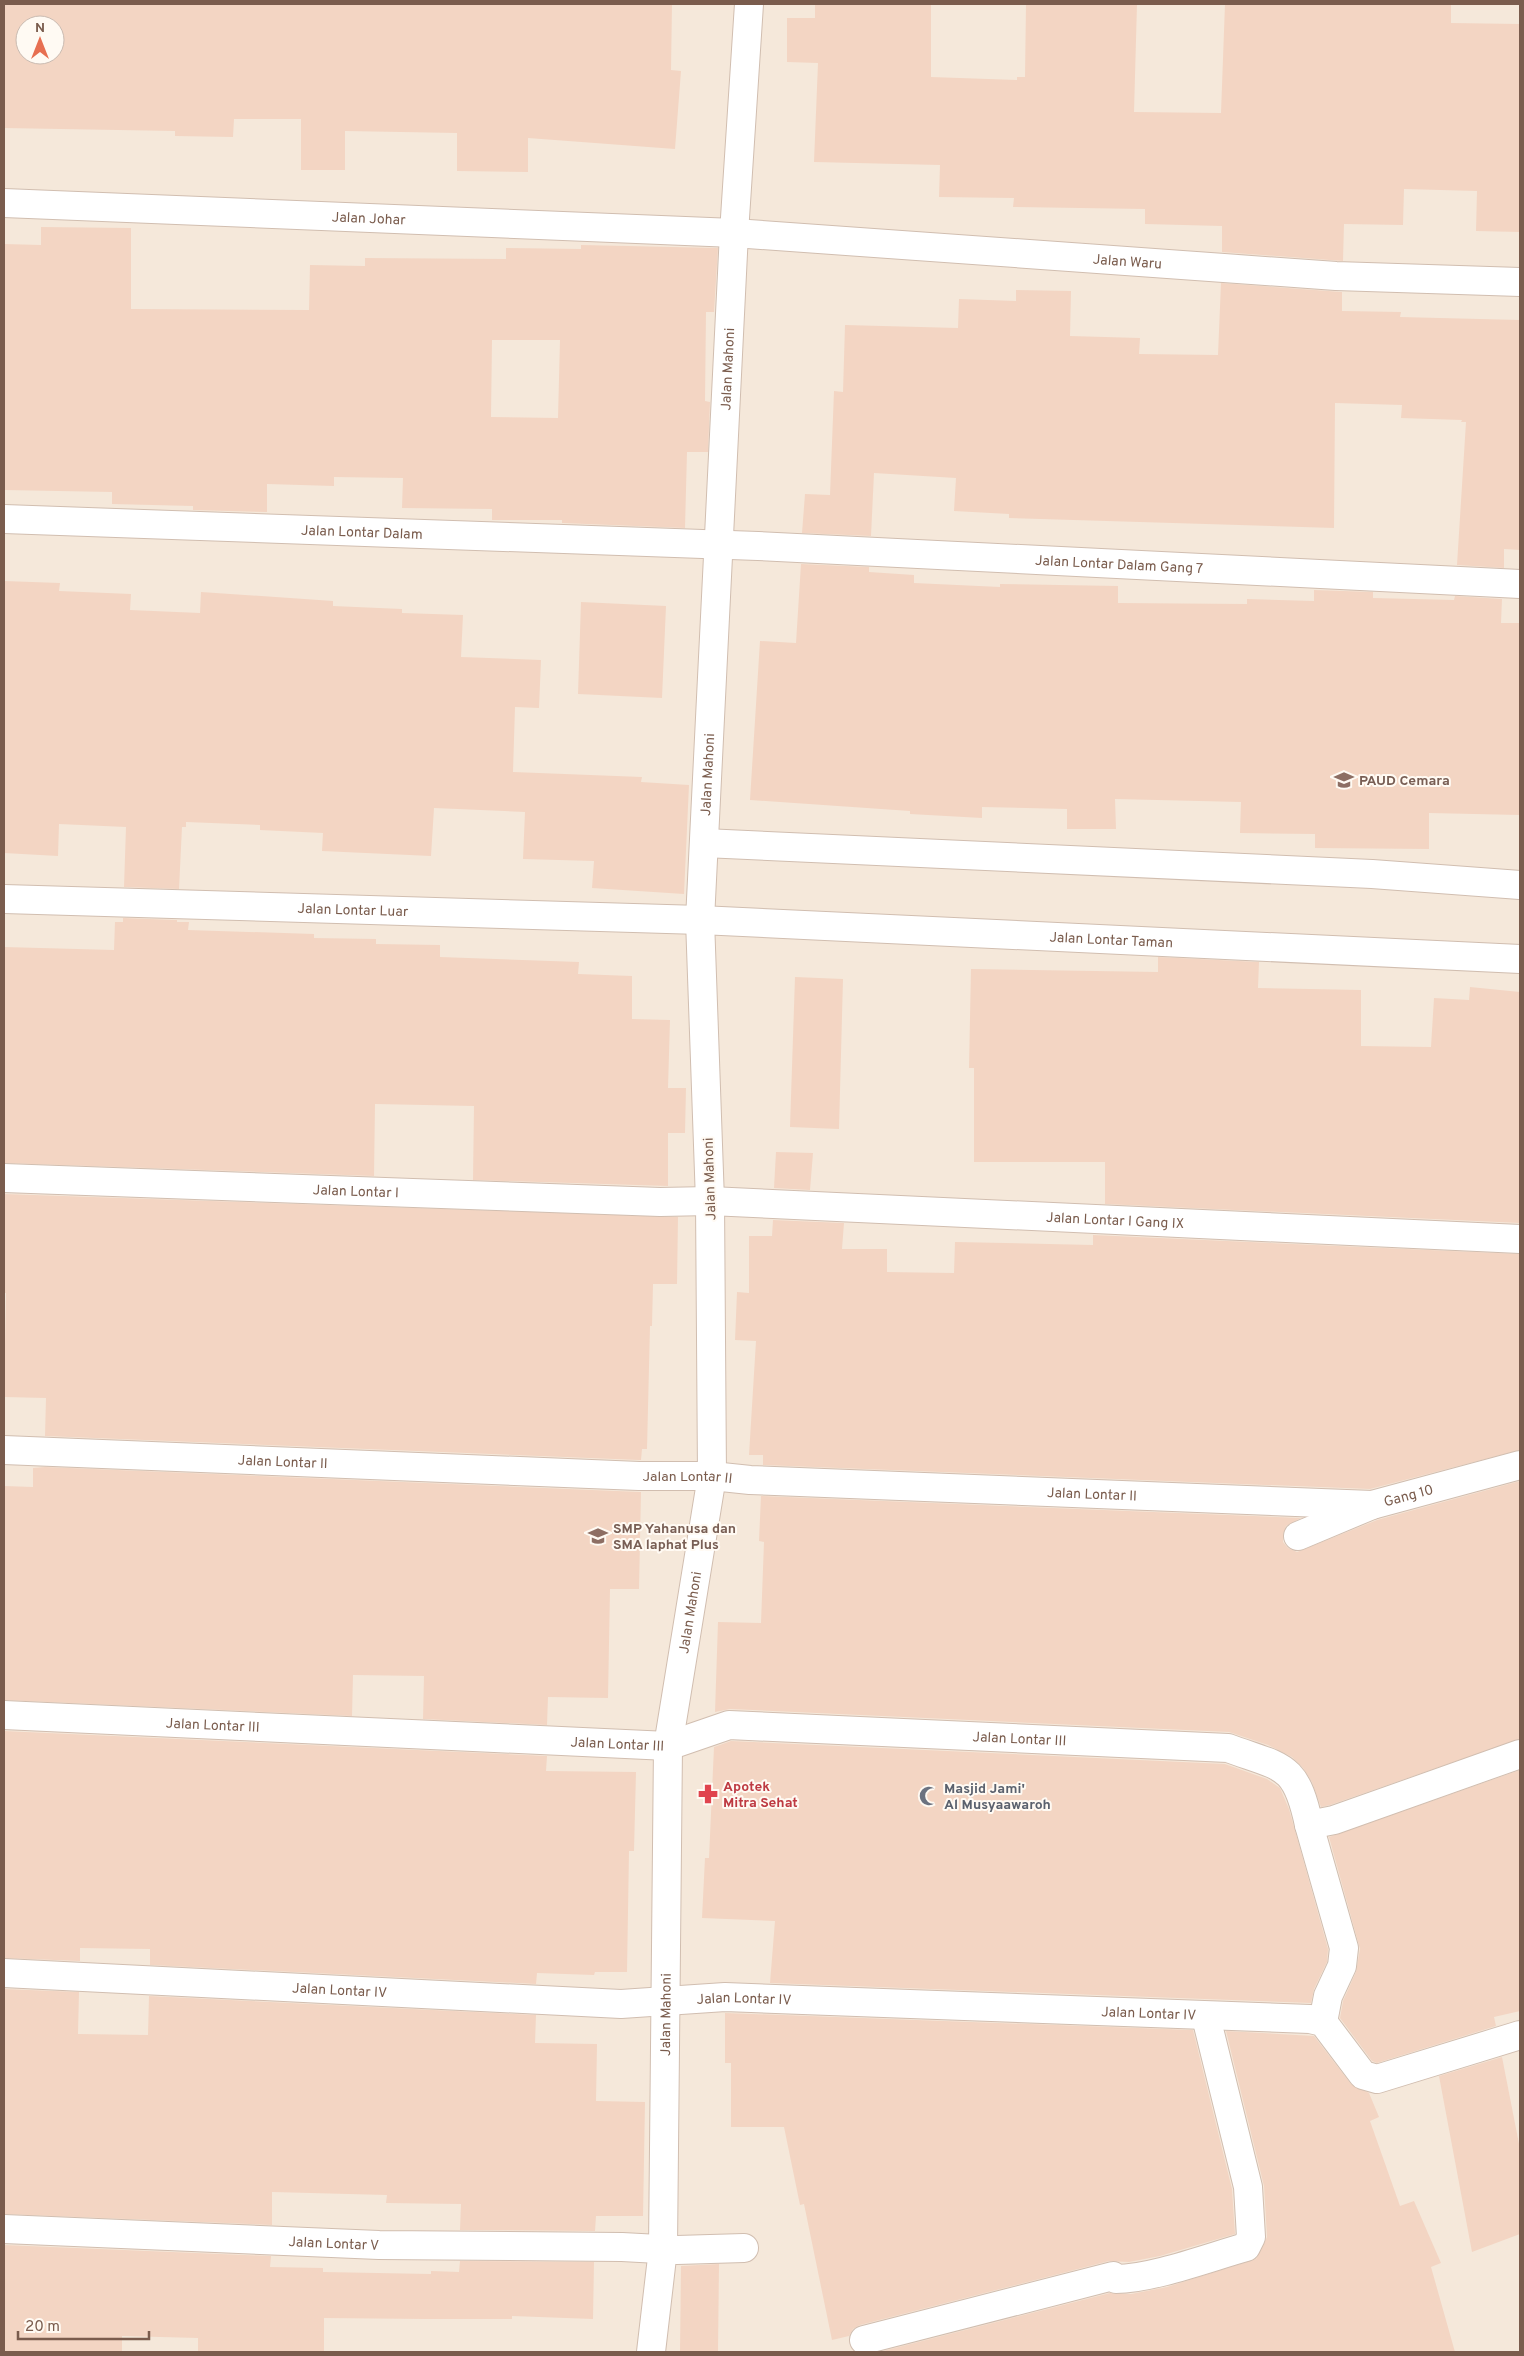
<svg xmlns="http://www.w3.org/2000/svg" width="1524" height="2356" font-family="Overpass,sans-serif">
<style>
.residential{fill:#f5e8da;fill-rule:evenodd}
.building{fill:#f3d5c3;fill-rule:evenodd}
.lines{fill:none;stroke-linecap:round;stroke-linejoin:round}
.minor-casing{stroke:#d1beb0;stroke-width:30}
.tertiary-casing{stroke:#d1beb0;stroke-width:30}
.minor{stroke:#fff;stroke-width:28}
.tertiary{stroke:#fff;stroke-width:28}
.labels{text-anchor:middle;stroke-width:4;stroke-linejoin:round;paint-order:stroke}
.street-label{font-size:14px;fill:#7a5c4d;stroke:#fffaf3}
.education-label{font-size:14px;font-weight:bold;fill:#785e54;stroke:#fffaf3;text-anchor:start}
.health-label{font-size:14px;font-weight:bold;fill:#be3a42;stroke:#fffaf3;text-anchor:start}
.worship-label{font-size:14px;font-weight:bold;fill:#5b616d;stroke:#fffaf3;text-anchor:start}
</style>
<rect width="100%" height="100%" fill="#fdf6ec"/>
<path class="residential" d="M4,4H1520V2352H4ZM25,25H55V55H25Z"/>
<g class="building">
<path d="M4,4H672L671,70L681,71L675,149L528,138V172L457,171V133L345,131V170H301V119H234L233,137L175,136V131L4,128ZM25,25H55V55H25Z"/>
<path d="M815,4H931V77L1017,80V77H1025L1026,4H1137L1134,112L1221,113L1225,4H1451V23L1520,24V232L1476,231L1477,191L1404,189L1403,225L1344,224L1343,261L1222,252V226L1145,224V209L1013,207L1014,198L939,197L940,165L814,162L818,63L787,62V18H815Z"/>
<path d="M41,227L131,228V309L309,310L310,265L365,266V258L506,259V248L581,249V245L718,248L714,312H706L705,401L710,402L708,452H687L685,528L562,523V520H492V509L402,508L403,478L334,477V486L267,484V512L193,510V506L112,504V492L4,490V244L41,245ZM492,340H560L558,418L491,417Z"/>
<path d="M1221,283L1342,292V311L1401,312L1400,317L1520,320V550L1504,549V568L1457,565L1466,422H1461L1462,420L1401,418L1402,405L1335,403L1334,528L1009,518V514L954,511L956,478L874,473L871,536L802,533L805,494L830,495L834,391L843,392L845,325L958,328L959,299L1016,301V290L1071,291L1070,336L1140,338L1139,354L1218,355Z"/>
<path d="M801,564L869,567V572L914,575V583L1000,587V584L1118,586V603L1247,604V599L1314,601V590L1373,592V598L1454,600L1455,596L1502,599L1501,623H1520V815L1429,813V849L1315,848V834L1240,833L1241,802L1115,799L1116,829H1067V809L982,807V818L910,814V811L750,800L760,641L796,643Z"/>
<path d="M4,581L60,583L59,591L131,594L130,610L200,613L201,592L333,601V606L402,609V613L463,615L461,657L541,660L539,708L515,707L513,772L642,777L641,782L689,785L684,894L592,888L594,861L523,859L525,812L434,808L431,856L322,851L323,833L260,830V825L186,822V827H182L179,889L124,887L126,827L59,824L58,856L4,853Z"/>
<path d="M581,602L666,606L662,698L578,694Z"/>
<path d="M123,918L177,920V922H189L188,930L314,934V938L376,939V944L440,945V957L579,962L578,974L632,976V1019L670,1020L668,1088H686L685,1133H668V1186L473,1180L474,1106L375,1104L374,1176L4,1163V947L114,950L115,922H123Z"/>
<path d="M1158,957L1259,962L1258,988L1361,990V1046L1431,1047L1434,998L1469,1000L1470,987L1520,992V1223L1105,1204V1162H974V1068H969L971,969L1158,972Z"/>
<path d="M795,977L843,979L839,1129L790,1127Z"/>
<path d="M776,1152L813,1153L810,1190L774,1188Z"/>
<path d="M4,1194L678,1217L677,1284H653L652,1326H650L647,1449H642L641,1460H639L45,1436L46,1398L4,1397L6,1293H4Z"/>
<path d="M773,1220L844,1223L842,1249H887V1272L954,1273L955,1242L1093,1245V1235L1520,1254V1450L1370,1489L763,1465V1455H749L756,1341L735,1340L737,1292L749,1293V1236H772Z"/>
<path d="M45,1467L641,1492L639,1589H610L608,1698L548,1697L547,1725L423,1719L424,1676L353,1675L352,1716L4,1700V1486L33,1487V1468Z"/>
<path d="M1520,1481V1739L1330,1805L1321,1807L1312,1782L1303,1768L1292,1757L1268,1745L1229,1732L730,1709L715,1712L718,1622L761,1623L764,1542L759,1541L761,1496L1301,1518L1286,1526L1283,1534V1542L1288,1548L1297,1552L1377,1520Z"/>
<path d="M4,1731L547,1756L546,1771L636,1772L634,1851H629L627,1972H595L594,1975L537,1973L536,1984L150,1965V1949L80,1948V1961L4,1958Z"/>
<path d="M731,1741L1225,1764L1267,1779L1280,1788L1289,1809L1328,1949L1327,1962L1314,1989L1311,2003L770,1983L775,1921L702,1918L705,1858H709L714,1747Z"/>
<path d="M1520,1770V2011L1494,2017L1496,2026L1377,2063L1372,2061L1340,2018L1343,2001L1356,1972L1360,1949L1329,1837Z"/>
<path d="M4,1989L79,1992L78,2034L148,2035L149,1996L536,2015L535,2043L597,2044L596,2101L645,2102L643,2216H596L595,2231L460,2230L461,2204L386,2203L387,2195L272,2192V2225L4,2214Z"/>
<path d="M725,2013L1193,2030L1232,2189L1235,2234L1160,2256L1129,2262L1109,2261L860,2325L853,2329L849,2336L832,2340L804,2204L800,2205L784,2127H731V2063H725Z"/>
<path d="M1226,2031L1314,2036L1351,2084L1369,2093L1379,2117L1370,2121L1400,2206L1414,2201L1441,2263L1431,2267L1455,2352H879L1110,2293L1131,2294L1167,2287L1256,2259L1267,2237L1264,2186Z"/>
<path d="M1502,2057L1520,2149V2234L1472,2252L1439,2076Z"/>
<path d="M4,2245L271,2256L270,2267L323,2268V2272L431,2274V2271L459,2272L460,2261L594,2262L593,2319L512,2316V2319H426L324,2318V2352H198V2338L122,2336V2352H4Z"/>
<path d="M719,2264L718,2352H680L681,2266Z"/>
</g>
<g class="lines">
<defs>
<g id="minor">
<path d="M734,233L749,4"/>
<path id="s1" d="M4,519L758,546L1520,584"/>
<path d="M704,843L1372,874L1520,885"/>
<path id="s2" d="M4,899L700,920L1520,959"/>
<path id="s3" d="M4,1178L660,1202L710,1201L1520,1239"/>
<path id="s4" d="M4,1450L639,1476H712L750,1480L1372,1505"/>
<path id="s5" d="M1298,1536L1372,1505L1520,1465"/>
<path id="s6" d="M4,1715L668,1746L729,1725L1228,1748C1283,1768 1296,1763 1309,1825L1334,1820L1520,1754"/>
<path d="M1309,1825L1344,1948L1342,1966L1328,1996L1323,2022"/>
<path id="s7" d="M4,1973L621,2004L725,1997L1310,2019L1323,2022L1363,2075L1377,2079L1520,2035"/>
<path id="s8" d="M4,2229L379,2245L622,2247L677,2250L744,2248"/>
<path d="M864,2340L1113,2276L1116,2279C1152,2279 1210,2257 1246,2247L1251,2237L1248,2187L1206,2017"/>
</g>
<g id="tertiary">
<path id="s9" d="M4,203L734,233L1336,276L1520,282"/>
<path id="s10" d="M651,2352L663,2249L668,1746L712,1476L710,1201L700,920L734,233"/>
</g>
</defs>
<use href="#minor" class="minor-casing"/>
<use href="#tertiary" class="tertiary-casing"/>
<use href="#minor" class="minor"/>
<use href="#tertiary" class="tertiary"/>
</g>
<defs>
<symbol id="school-bare" viewBox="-9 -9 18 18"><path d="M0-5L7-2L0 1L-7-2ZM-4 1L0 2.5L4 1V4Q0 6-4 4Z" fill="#8d6e63" stroke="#fffaf3" stroke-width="2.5" paint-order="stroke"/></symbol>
<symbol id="pharmacy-bare" viewBox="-9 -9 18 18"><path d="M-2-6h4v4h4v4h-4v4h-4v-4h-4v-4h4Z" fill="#e0444e" stroke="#fffaf3" stroke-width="2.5" paint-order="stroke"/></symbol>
<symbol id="mosque-bare" viewBox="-9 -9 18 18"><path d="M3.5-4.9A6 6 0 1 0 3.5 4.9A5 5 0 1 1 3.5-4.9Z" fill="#6b7280" stroke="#fffaf3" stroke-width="2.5" paint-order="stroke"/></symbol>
</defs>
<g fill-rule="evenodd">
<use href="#school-bare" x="1330" y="766" width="28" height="28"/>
<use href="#school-bare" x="584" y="1522" width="28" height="28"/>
<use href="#pharmacy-bare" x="694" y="1780" width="28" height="28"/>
<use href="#mosque-bare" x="915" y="1782" width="28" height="28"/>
</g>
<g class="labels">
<g class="street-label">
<text dy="5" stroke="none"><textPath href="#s9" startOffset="365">Jalan Johar</textPath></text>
<text dy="5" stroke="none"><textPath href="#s9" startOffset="1125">Jalan Waru</textPath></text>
<text dy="5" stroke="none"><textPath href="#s10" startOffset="1988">Jalan Mahoni</textPath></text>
<text dy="5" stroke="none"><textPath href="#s1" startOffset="358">Jalan Lontar Dalam</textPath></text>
<text dy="5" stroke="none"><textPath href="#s1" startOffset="1116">Jalan Lontar Dalam Gang 7</textPath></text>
<text dy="5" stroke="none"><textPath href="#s10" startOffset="1582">Jalan Mahoni</textPath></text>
<text dy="5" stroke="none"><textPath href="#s2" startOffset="349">Jalan Lontar Luar</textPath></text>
<text dy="5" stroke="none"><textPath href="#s2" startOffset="1108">Jalan Lontar Taman</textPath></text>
<text transform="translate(709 1179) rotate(-92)" y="5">Jalan Mahoni</text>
<text dy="5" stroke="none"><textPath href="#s3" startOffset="352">Jalan Lontar I</textPath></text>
<text dy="5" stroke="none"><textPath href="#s3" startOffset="1112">Jalan Lontar I Gang IX</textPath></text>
<text dy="5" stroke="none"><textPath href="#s4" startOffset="279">Jalan Lontar II</textPath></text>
<text dy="5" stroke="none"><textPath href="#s4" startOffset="684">Jalan Lontar II</textPath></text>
<text dy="5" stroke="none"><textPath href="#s4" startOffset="1089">Jalan Lontar II</textPath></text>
<text dy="5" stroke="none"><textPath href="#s5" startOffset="118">Gang 10</textPath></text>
<text dy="5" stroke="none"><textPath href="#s10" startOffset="742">Jalan Mahoni</textPath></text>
<text dy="5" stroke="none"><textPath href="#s6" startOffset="209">Jalan Lontar III</textPath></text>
<text dy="5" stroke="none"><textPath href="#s6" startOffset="1020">Jalan Lontar III</textPath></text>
<text dy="5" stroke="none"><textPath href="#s6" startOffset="614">Jalan Lontar III</textPath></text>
<text dy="5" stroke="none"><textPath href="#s7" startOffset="336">Jalan Lontar IV</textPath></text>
<text dy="5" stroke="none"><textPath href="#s7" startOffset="741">Jalan Lontar IV</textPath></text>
<text dy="5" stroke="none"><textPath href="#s7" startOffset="1146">Jalan Lontar IV</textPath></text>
<text dy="5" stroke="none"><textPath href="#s10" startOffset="338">Jalan Mahoni</textPath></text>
<text dy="5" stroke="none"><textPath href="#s8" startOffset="330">Jalan Lontar V</textPath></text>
</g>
<g class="education-label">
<text x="1359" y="785">PAUD Cemara</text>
<text x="613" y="1533">SMP Yahanusa dan<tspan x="613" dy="16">SMA laphat Plus</tspan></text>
</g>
<g class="health-label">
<text x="723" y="1791">Apotek<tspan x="723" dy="16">Mitra Sehat</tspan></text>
</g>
<g class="worship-label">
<text x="944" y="1793">Masjid Jami'<tspan x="944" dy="16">Al Musyaawaroh</tspan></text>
</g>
</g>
<rect width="1524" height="2356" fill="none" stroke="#7a5c4d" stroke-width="10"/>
<g transform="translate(40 40)"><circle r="24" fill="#fffaf3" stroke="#cabbb1"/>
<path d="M0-4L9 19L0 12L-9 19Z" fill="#e76f51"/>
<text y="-8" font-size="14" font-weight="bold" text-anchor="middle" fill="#7a5c4d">N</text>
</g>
<path d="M18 2331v8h131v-8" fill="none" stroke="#7a5c4d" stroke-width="2.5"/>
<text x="25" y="2331" font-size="15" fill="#7a5c4d" stroke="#fffaf3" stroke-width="4" paint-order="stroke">20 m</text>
</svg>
